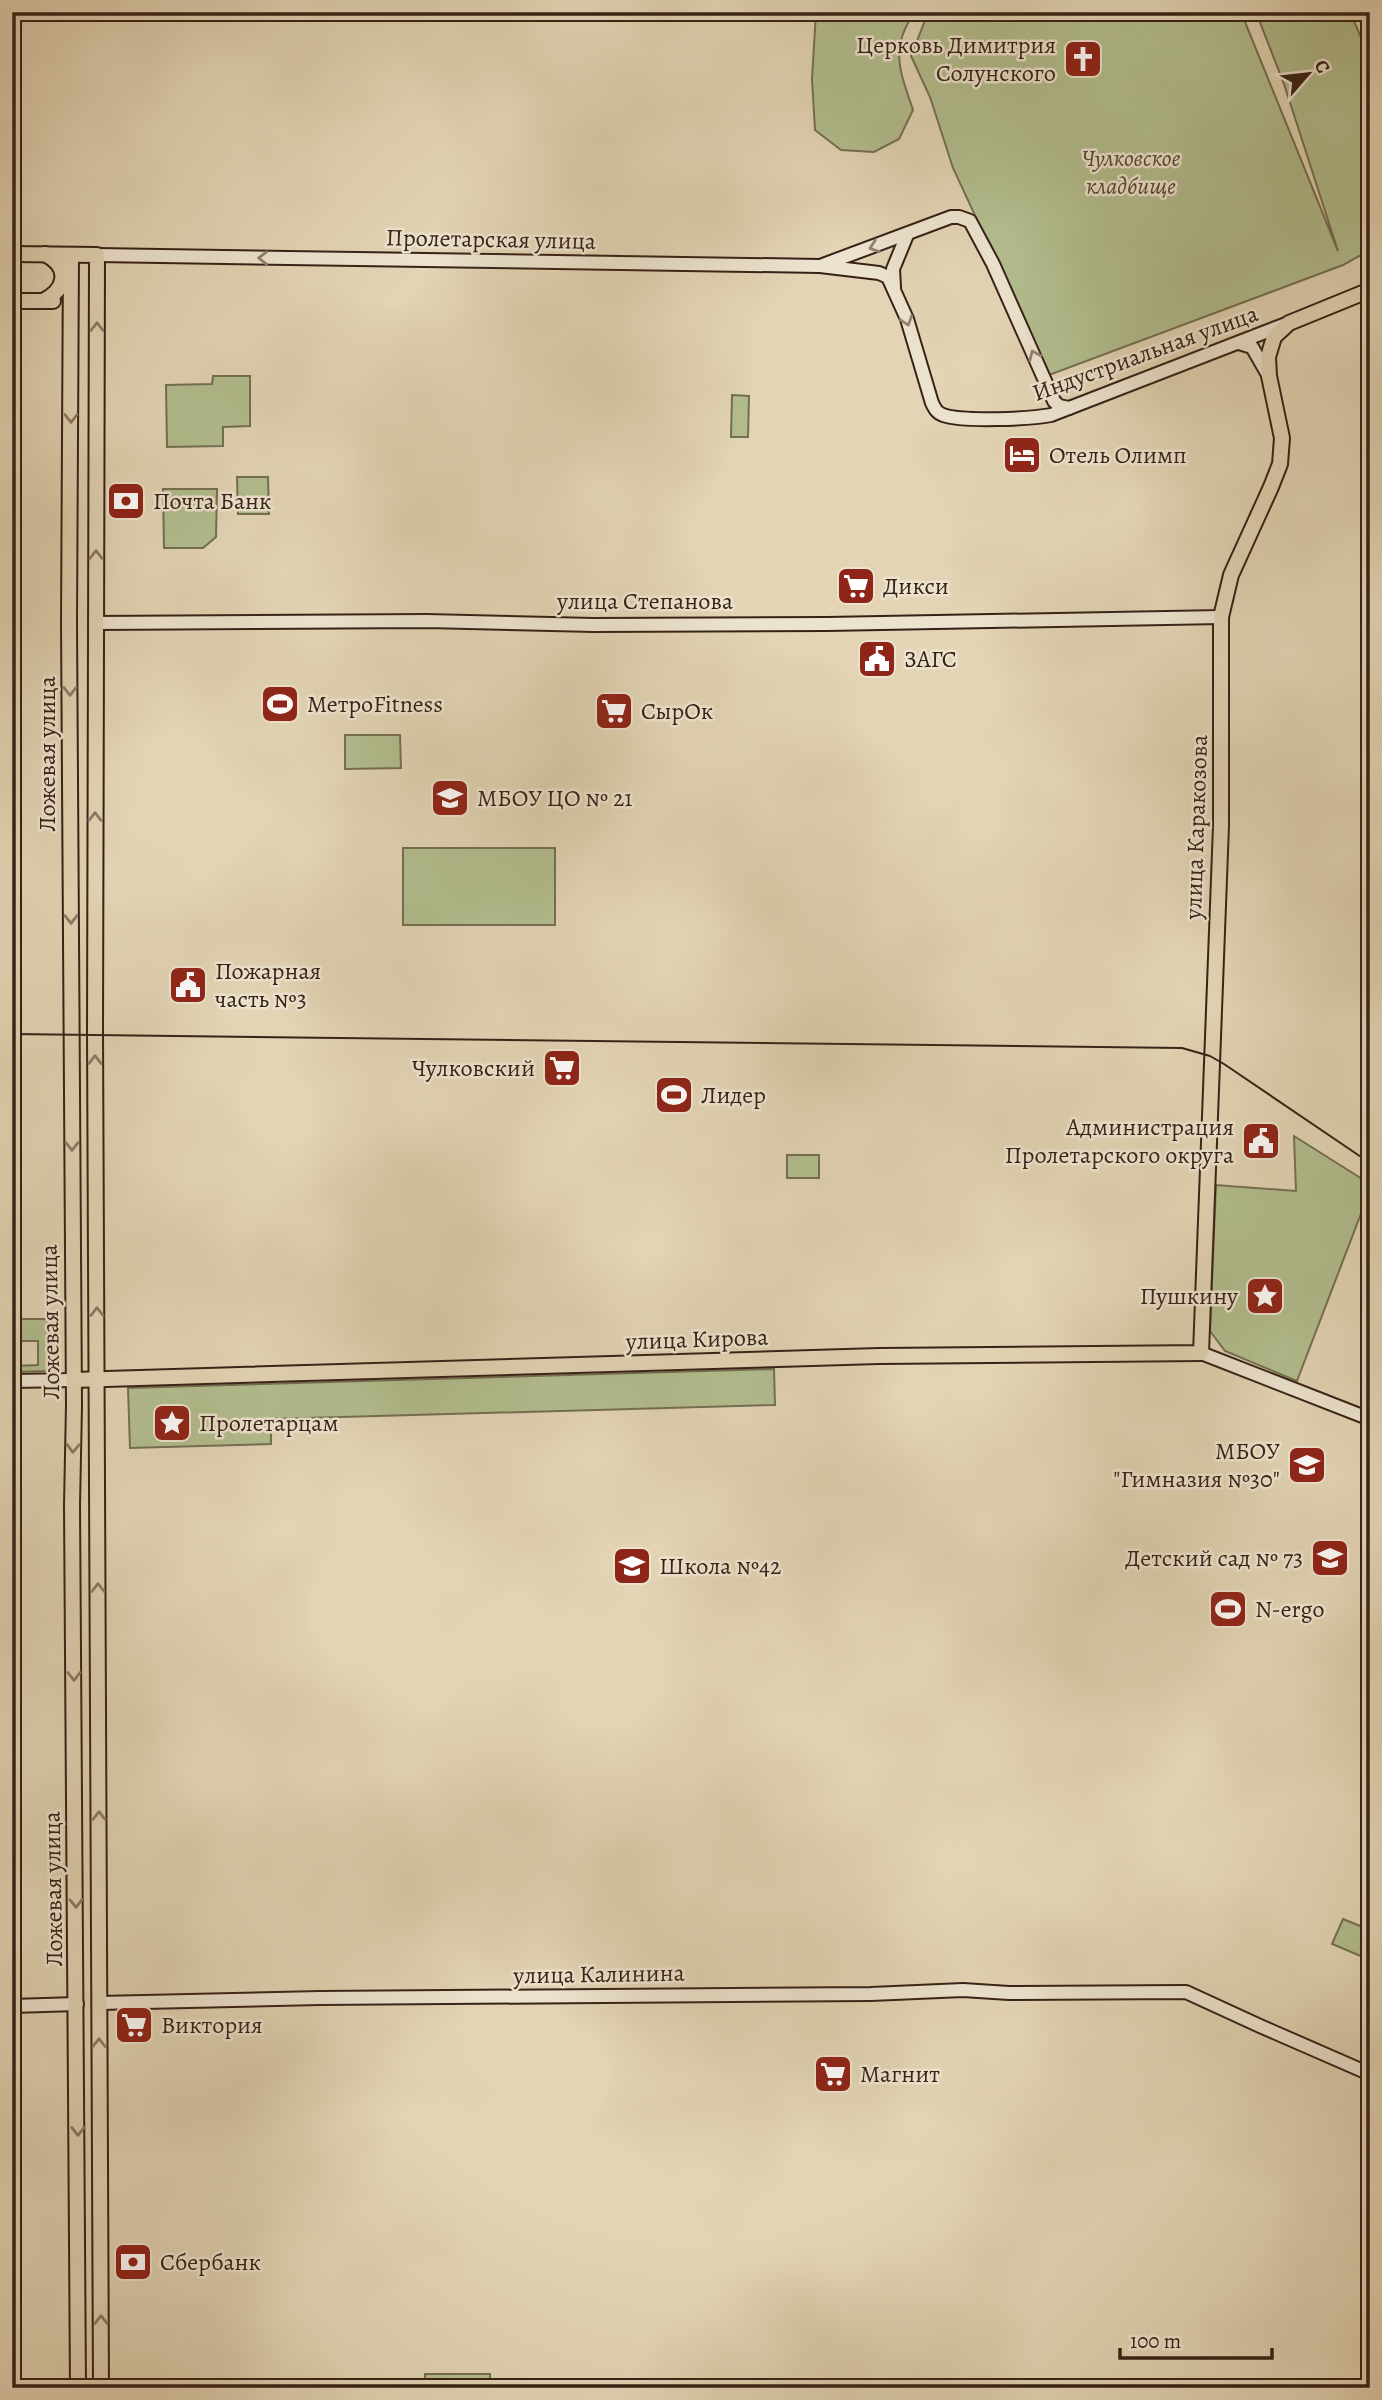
<svg xmlns="http://www.w3.org/2000/svg" width="1382" height="2400" font-family="Alegreya,serif">
<style>
.green{fill:#b2bd8e;stroke:#746f52;stroke-width:2}
.lines{fill:none;stroke-linecap:round;stroke-linejoin:round}
.secondary-casing{stroke:#372117;stroke-width:16}
.primary-casing{stroke:#372117;stroke-width:18}
.secondary{stroke:#ece3ce;stroke-width:12}
.primary{stroke:#e2d4b4;stroke-width:14}
.tram{stroke:#372117;stroke-width:2}
.oneway{stroke:#928272}
.oneway2{stroke:#8c7a66}
.labels{text-anchor:middle;stroke-width:5;stroke-linejoin:round;paint-order:stroke}
.poi-label{font-size:24px;fill:#372117;stroke:#ece3ce;text-anchor:start}
.park-label{font-size:24px;font-style:italic;fill:#564835;stroke:#ece3ce}
.street-label{font-size:24px;fill:#372117;stroke:#ece3ce}
</style>
<rect width="100%" height="100%" fill="#e2d4b4"/>
<filter id="stains"><feTurbulence type="fractalNoise" baseFrequency=".00286" numOctaves="4"/><feColorMatrix values="0 0 0 0 .2 0 0 0 0 .09 0 0 0 0 .02 0 0 0 .5 -.17"/></filter>
<radialGradient id="worn" r=".72"><stop offset=".6" stop-color="#630" stop-opacity="0"/><stop offset="1" stop-color="#630" stop-opacity=".3"/></radialGradient>
<g class="green">
<path d="M816,12H915C889,48 900,71 913,110L899,139L874,152L841,150L815,130L812,79Z"/>
<path d="M941,12H1241L1338,251L1284,84L1256,12H1350L1366,49L1370,46V250L1343,265L1049,375L953,168L930,97L911,56L926,18Z"/>
<path d="M213,376H250V426L223,427V446L167,447L166,385L212,384Z"/>
<path d="M732,395L749,396L748,437H731Z"/>
<path d="M237,477H268L269,514H238Z"/>
<path d="M163,489H217L216,537L203,548H164Z"/>
<path d="M345,735H400L401,768L345,769Z"/>
<rect x="403" y="848" width="152" height="77"/>
<path d="M1294,1136L1370,1184V1190L1297,1381L1225,1351L1210,1331L1216,1185L1296,1191Z"/>
<rect x="787" y="1155" width="32" height="23"/>
<path d="M12,1319H48L49,1371L12,1372V1366L38,1365V1341H12Z"/>
<path d="M774,1369L775,1405L271,1419V1444L130,1448L128,1388Z"/>
<path d="M1343,1919L1370,1930V1960L1332,1944Z"/>
<rect x="425" y="2374" width="65" height="14"/>
</g>
<g class="lines">
<defs>
<g id="secondary">
<path d="M97,255L820,266L951,217H959L970,221L993,264L1054,401L1059,406L1069,408"/>
<path d="M820,266L879,273L888,277L907,319L932,403C935,409 937,413 943,415C963,422 1029,419 1051,415L1286,324"/>
<path d="M894,287L893,269L907,235"/>
<path d="M1239,343L1252,347L1267,373"/>
<path d="M95,623L427,621L594,625L827,624L1221,617"/>
<path d="M1201,1353L1370,1419"/>
<path d="M12,1381L73,1380"/>
<path d="M99,2003L320,1998L871,1994L963,1990L1009,1993L1186,1992L1260,2026L1370,2074"/>
<path d="M12,2006L77,2004"/>
</g>
<g id="primary">
<path d="M12,254L97,255L95,1032L101,2388"/>
<path d="M71,255L69,623L74,1405L72,1505L78,2388"/>
<path d="M12,301H53"/>
<path d="M43,301C67,289 70,267 45,254"/>
<path d="M73,1380L879,1356L1201,1353L1221,826V617L1231,575L1271,487L1280,464L1282,438L1269,376L1268,357L1274,337L1289,323L1370,290"/>
</g>
</defs>
<use href="#secondary" class="secondary-casing"/>
<use href="#primary" class="primary-casing"/>
<use href="#secondary" class="secondary"/>
<use href="#primary" class="primary"/>
<path class="tram" d="M12,1034L1182,1048L1210,1056L1224,1064L1370,1163"/>
</g>
<defs><path id="oneway-chevron" d="M-2-3.5L2.5 0L-2 3.5" fill="none" stroke-width="1.6" stroke-linecap="round" stroke-linejoin="round" transform="scale(1.75)"/></defs>
<g class="oneway">
<use href="#oneway-chevron" transform="translate(874 247) rotate(161)"/>
<use href="#oneway-chevron" transform="translate(263 258) rotate(-179)"/>
<use href="#oneway-chevron" transform="translate(907 321) rotate(71)"/>
<use href="#oneway-chevron" transform="translate(1034 355) rotate(-114)"/>
</g>
<g class="oneway2">
<use href="#oneway-chevron" transform="translate(97 327) rotate(-90)"/>
<use href="#oneway-chevron" transform="translate(71 418) rotate(90)"/>
<use href="#oneway-chevron" transform="translate(96 555) rotate(-90)"/>
<use href="#oneway-chevron" transform="translate(70 691) rotate(90)"/>
<use href="#oneway-chevron" transform="translate(95 817) rotate(-90)"/>
<use href="#oneway-chevron" transform="translate(71 919) rotate(90)"/>
<use href="#oneway-chevron" transform="translate(95 1060) rotate(-90)"/>
<use href="#oneway-chevron" transform="translate(72 1146) rotate(90)"/>
<use href="#oneway-chevron" transform="translate(97 1312) rotate(-90)"/>
<use href="#oneway-chevron" transform="translate(73 1448) rotate(91)"/>
<use href="#oneway-chevron" transform="translate(98 1588) rotate(-90)"/>
<use href="#oneway-chevron" transform="translate(74 1676) rotate(90)"/>
<use href="#oneway-chevron" transform="translate(99 1816) rotate(-90)"/>
<use href="#oneway-chevron" transform="translate(76 1903) rotate(89)"/>
<use href="#oneway-chevron" transform="translate(99 2043) rotate(-90)"/>
<use href="#oneway-chevron" transform="translate(78 2131) rotate(89)"/>
<use href="#oneway-chevron" transform="translate(101 2320) rotate(-90)"/>
</g>
<defs>
<symbol id="church-square" viewBox="-11 -11 22 22"><rect x="-9" y="-9" width="18" height="18" rx="4" fill="#8f2418" stroke="#ece3ce"/><path d="M-1.2-6h2.4v3.5h3.3v2.4h-3.3V6h-2.4V-.1h-3.3v-2.4h3.3Z" fill="#fff"/></symbol>
<symbol id="hotel-square" viewBox="-11 -11 22 22"><rect x="-9" y="-9" width="18" height="18" rx="4" fill="#8f2418" stroke="#ece3ce"/><path d="M-6-4.5h1.5V1H6V5H4.5V3h-9V5H-6ZM-4 0a1.8 1.8 0 1 1 3.6 0ZM.5 0V-2.5h3Q6-2.5 6 0Z" fill="#fff"/></symbol>
<symbol id="bank-square" viewBox="-11 -11 22 22"><rect x="-9" y="-9" width="18" height="18" rx="4" fill="#8f2418" stroke="#ece3ce"/><path d="M-6-4H6V4H-6ZM0-2.3a2.3 2.3 0 1 0 0 4.6a2.3 2.3 0 1 0 0-4.6Z" fill="#fff"/></symbol>
<symbol id="supermarket-square" viewBox="-11 -11 22 22"><rect x="-9" y="-9" width="18" height="18" rx="4" fill="#8f2418" stroke="#ece3ce"/><path d="M-6-5.5h2.5l.6 2H6L4.5 2H-2.5L-4.4-4H-6ZM-1.5 3.2a1.3 1.3 0 1 0 .1 0ZM3 3.2a1.3 1.3 0 1 0 .1 0Z" fill="#fff"/></symbol>
<symbol id="civic-square" viewBox="-11 -11 22 22"><rect x="-9" y="-9" width="18" height="18" rx="4" fill="#8f2418" stroke="#ece3ce"/><path d="M-.6-6.5H3V-4.5H.6V-3L4-1V1h2V6H-6V1h2V-1L-.6-3ZM-1.2 2.5V6h2.4V2.5Z" fill="#fff"/></symbol>
<symbol id="stadium-square" viewBox="-11 -11 22 22"><rect x="-9" y="-9" width="18" height="18" rx="4" fill="#8f2418" stroke="#ece3ce"/><path d="M0-5a6.5 5 0 1 0 0 10a6.5 5 0 1 0 0-10ZM-3.5-1.8h7v3.6h-7Z" fill="#fff"/></symbol>
<symbol id="school-square" viewBox="-11 -11 22 22"><rect x="-9" y="-9" width="18" height="18" rx="4" fill="#8f2418" stroke="#ece3ce"/><path d="M0-5L7-2L0 1L-7-2ZM-4 1L0 2.5L4 1V4Q0 6-4 4Z" fill="#fff"/></symbol>
<symbol id="sight-square" viewBox="-11 -11 22 22"><rect x="-9" y="-9" width="18" height="18" rx="4" fill="#8f2418" stroke="#ece3ce"/><path d="M0-6L1.8-2.2L6-1.7L2.9 1.2L3.7 5.4L0 3.3L-3.7 5.4L-2.9 1.2L-6-1.7L-1.8-2.2Z" fill="#fff"/></symbol>
</defs>
<g fill-rule="evenodd">
<use href="#church-square" x="1061" y="37" width="44" height="44"/>
<use href="#hotel-square" x="1000" y="433" width="44" height="44"/>
<use href="#bank-square" x="104" y="479" width="44" height="44"/>
<use href="#supermarket-square" x="834" y="564" width="44" height="44"/>
<use href="#civic-square" x="855" y="637" width="44" height="44"/>
<use href="#stadium-square" x="258" y="682" width="44" height="44"/>
<use href="#supermarket-square" x="592" y="689" width="44" height="44"/>
<use href="#school-square" x="428" y="776" width="44" height="44"/>
<use href="#civic-square" x="166" y="963" width="44" height="44"/>
<use href="#supermarket-square" x="540" y="1046" width="44" height="44"/>
<use href="#stadium-square" x="652" y="1073" width="44" height="44"/>
<use href="#civic-square" x="1239" y="1119" width="44" height="44"/>
<use href="#sight-square" x="1243" y="1274" width="44" height="44"/>
<use href="#sight-square" x="150" y="1401" width="44" height="44"/>
<use href="#school-square" x="1285" y="1443" width="44" height="44"/>
<use href="#school-square" x="1308" y="1536" width="44" height="44"/>
<use href="#school-square" x="610" y="1544" width="44" height="44"/>
<use href="#stadium-square" x="1206" y="1587" width="44" height="44"/>
<use href="#supermarket-square" x="112" y="2003" width="44" height="44"/>
<use href="#supermarket-square" x="811" y="2052" width="44" height="44"/>
<use href="#bank-square" x="111" y="2240" width="44" height="44"/>
</g>
<g class="labels">
<g class="poi-label">
<text x="1056" y="53" text-anchor="end">Церковь Димитрия<tspan x="1056" dy="28">Солунского</tspan></text>
<text x="1049" y="463">Отель Олимп</text>
<text x="153" y="509">Почта Банк</text>
<text x="883" y="594">Дикси</text>
<text x="904" y="667">ЗАГС</text>
<text x="307" y="712">МетроFitness</text>
<text x="641" y="719">СырОк</text>
<text x="477" y="806">МБОУ ЦО № 21</text>
<text x="215" y="979">Пожарная<tspan x="215" dy="28">часть №3</tspan></text>
<text x="535" y="1076" text-anchor="end">Чулковский</text>
<text x="701" y="1103">Лидер</text>
<text x="1234" y="1135" text-anchor="end">Администрация<tspan x="1234" dy="28">Пролетарского округа</tspan></text>
<text x="1238" y="1304" text-anchor="end">Пушкину</text>
<text x="199" y="1431">Пролетарцам</text>
<text x="1280" y="1459" text-anchor="end">МБОУ<tspan x="1280" dy="28">"Гимназия №30"</tspan></text>
<text x="1303" y="1566" text-anchor="end">Детский сад № 73</text>
<text x="659" y="1574">Школа №42</text>
<text x="1255" y="1617">N-ergo</text>
<text x="161" y="2033">Виктория</text>
<text x="860" y="2082">Магнит</text>
<text x="160" y="2270">Сбербанк</text>
</g>
<g class="park-label">
<text x="1131" y="166">Чулковское<tspan x="1131" dy="28">кладбище</tspan></text>
</g>
<g class="street-label">
<text transform="translate(491 239) rotate(1)" y="8">Пролетарская улица</text>
<text transform="translate(1145 353) rotate(-20)" y="8">Индустриальная улица</text>
<text x="645" y="609">улица Степанова</text>
<text transform="translate(47 754) rotate(-90)" y="8">Ложевая улица</text>
<text transform="translate(1196 827) rotate(-88)" y="8">улица Каракозова</text>
<text transform="translate(50 1322) rotate(-91)" y="8">Ложевая улица</text>
<text transform="translate(697 1339) rotate(-2)" y="8">улица Кирова</text>
<text transform="translate(53 1889) rotate(-91)" y="8">Ложевая улица</text>
<text transform="translate(599 1974) rotate(-1)" y="8">улица Калинина</text>
</g>
</g>
<rect width="1382" height="2400" fill="none" stroke="#e2d4b4" stroke-width="42"/>
<rect x="14" y="14" width="1354" height="2372" fill="none" stroke="#372117" stroke-width="3.5"/>
<rect x="21" y="21" width="1340" height="2358" fill="none" stroke="#372117" stroke-width="2"/>
<g transform="translate(1308 74) rotate(62)" stroke="#ece3ce" stroke-width="5" paint-order="stroke">
<path d="M0-5L12 26L0 18L-12 26Z" fill="#372117"/>
<text y="-10" font-size="19" font-weight="bold" text-anchor="middle" fill="#372117">С</text>
</g>
<path d="M1120 2348v10h152v-10" fill="none" stroke="#372117" stroke-width="3.5"/>
<text x="1130" y="2348" font-size="21" fill="#372117" stroke="#ece3ce" stroke-width="5" paint-order="stroke">100 m</text>
<rect width="100%" height="100%" filter="url(#stains)"/>
<rect width="100%" height="100%" fill="url(#worn)"/>
</svg>
